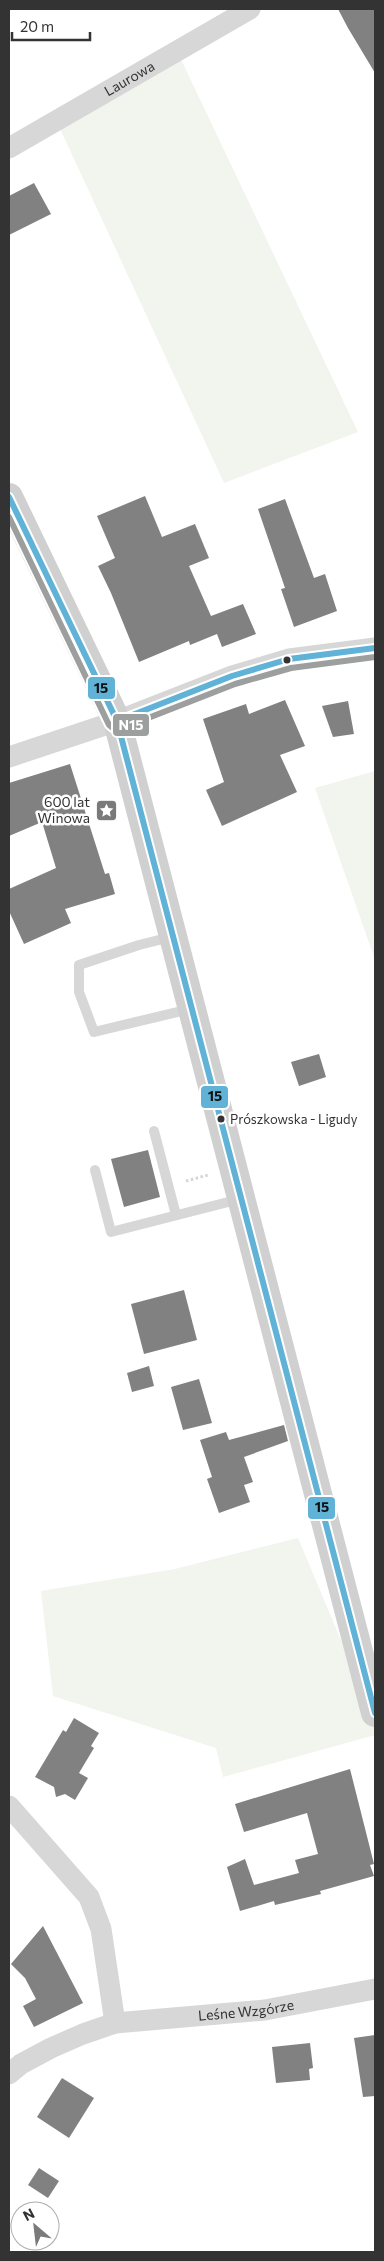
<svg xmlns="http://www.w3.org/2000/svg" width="384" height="2261" font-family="Commissioner,sans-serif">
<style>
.green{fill:#f1f5ed}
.building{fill:#818181}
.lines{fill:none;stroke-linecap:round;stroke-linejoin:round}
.path{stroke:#d6d6d6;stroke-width:3;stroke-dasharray:2.5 2.5;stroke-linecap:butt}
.service{stroke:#d7d7d7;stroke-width:10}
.minor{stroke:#d7d7d7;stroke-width:21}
.secondary{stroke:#d0d0d0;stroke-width:28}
.bus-1-casing{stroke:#fff;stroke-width:10}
.bus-2-casing{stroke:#fff;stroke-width:10}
.bus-1{stroke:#60b2d7;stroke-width:6}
.bus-2{stroke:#9d9f9e;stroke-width:6}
.bus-dot{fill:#333;stroke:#fff;stroke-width:2}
.labels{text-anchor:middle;stroke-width:5;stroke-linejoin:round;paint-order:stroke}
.bus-label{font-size:13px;fill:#333;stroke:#fff;text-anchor:start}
.street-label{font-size:14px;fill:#333;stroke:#fff}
.poi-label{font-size:14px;fill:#333;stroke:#fff;text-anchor:end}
.line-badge{stroke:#fff;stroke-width:2}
.badge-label{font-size:14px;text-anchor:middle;font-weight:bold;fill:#fff}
.pale-badge-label{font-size:14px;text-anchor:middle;font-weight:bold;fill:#111}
</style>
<rect width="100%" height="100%" fill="#fff"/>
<g class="green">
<path d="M177,51L358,432L224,483L56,120Z"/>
<path d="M375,771V960L315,788Z"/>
<path d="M298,1538L375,1721V1735L223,1777L216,1748L53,1696L41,1591L175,1569Z"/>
</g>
<g class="building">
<path d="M338,9H375V73L348,28Z"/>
<path d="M34,183L51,214L9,235V196Z"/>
<path d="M145,496L162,537L195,524L209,558L189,566L211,616L243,604L256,634L222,647L217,634L190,645L189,641L139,662L111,593L98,566L115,558L97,516Z"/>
<path d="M285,499L314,578L325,574L337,611L294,627L281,589L285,588L258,509Z"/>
<path d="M285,700L305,746L280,755L297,792L222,826L206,790L224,782L203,719L246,704L249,714Z"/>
<path d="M348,701L354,734L333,737L322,706Z"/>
<path d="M70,764L105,874L109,873L115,894L65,909L71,923L24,944L9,911V889L56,868L42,822L9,836V783Z"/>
<path d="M319,1054L326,1077L299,1086L291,1062Z"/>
<path d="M148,1150L160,1197L124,1207L111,1159Z"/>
<path d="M184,1290L197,1340L144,1354L131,1304Z"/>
<path d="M149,1366L154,1386L132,1392L127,1373Z"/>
<path d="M199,1379L212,1423L183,1430L171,1387Z"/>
<path d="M284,1425L288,1441L244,1457L253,1482L244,1485L250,1502L219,1513L207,1479L212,1477L200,1440L226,1432L229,1440Z"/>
<path d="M74,1718L99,1733L91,1746L94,1748L79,1773L88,1778L75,1800L65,1794L56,1797L54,1787L35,1777L63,1730L66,1732Z"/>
<path d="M350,1769L374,1864L370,1865L374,1876L320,1891L321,1894L275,1905L274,1901L240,1911L227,1867L245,1859L254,1885L299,1873L295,1860L318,1854L307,1813L244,1832L235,1804Z"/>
<path d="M43,1926L83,2003L34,2027L23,2006L36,1999L25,1978L11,1964Z"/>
<path d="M375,2035V2096L363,2097L354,2038Z"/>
<path d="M310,2043L313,2068L309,2069L310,2080L276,2083L272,2047Z"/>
<path d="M62,2078L94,2098L69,2138L37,2117Z"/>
<path d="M39,2168L59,2181L48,2198L28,2185Z"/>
</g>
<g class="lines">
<path class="path" d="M186,1181L208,1175"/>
<g class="service">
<path d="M171,937L139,945L79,965V992L94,1032L190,1009"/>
<path d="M154,1131L176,1215"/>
<path d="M95,1170L111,1232L240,1199"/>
</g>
<g class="minor">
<path id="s1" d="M9,148L250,9"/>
<path d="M9,757L117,721L232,676L289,659L375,648"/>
<path d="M9,1806L89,1897L101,1929L115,2023"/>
<path id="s2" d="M9,2074L21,2064L51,2048L83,2034L115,2023L265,2010L375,1989"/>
</g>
<path class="secondary" d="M9,497L117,721L375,1713"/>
<defs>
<g id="bus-1">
<path d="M9,497L117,721L375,1713"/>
<path d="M117,721L232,676L289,659L375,648"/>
</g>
<path id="bus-2" d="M9,517L109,725L114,729H120L235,684L291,668L375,657"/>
</defs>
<use href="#bus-1" class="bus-1-casing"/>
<use href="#bus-2" class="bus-2-casing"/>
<use href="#bus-1" class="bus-1"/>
<use href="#bus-2" class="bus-2"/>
</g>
<defs>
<symbol id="sight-square" viewBox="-11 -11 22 22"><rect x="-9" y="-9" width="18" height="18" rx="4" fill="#7a7a7a" stroke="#fff"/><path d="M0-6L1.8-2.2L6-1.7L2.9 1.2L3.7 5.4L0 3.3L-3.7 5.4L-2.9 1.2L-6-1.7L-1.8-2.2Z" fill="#fff"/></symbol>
</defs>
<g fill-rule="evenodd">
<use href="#sight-square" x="94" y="798" width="25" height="25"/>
</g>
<g class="bus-dot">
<circle cx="287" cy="660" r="4.5"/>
<circle cx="221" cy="1119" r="4.5"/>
</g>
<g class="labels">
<g class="bus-label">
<text x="230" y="1124">Prószkowska - Ligudy</text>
</g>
<g class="street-label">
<text dy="5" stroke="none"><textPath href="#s1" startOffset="139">Laurowa</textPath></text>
<text dy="5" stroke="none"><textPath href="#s2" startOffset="250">Leśne Wzgórze</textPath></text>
</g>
<g class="poi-label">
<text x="90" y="807">600 lat<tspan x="90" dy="16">Winowa</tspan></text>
</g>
</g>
<g class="line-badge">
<rect x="87" y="676" width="29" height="24" rx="5" fill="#60b2d7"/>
<rect x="112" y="713" width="38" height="24" rx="5" fill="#9d9f9e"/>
<rect x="200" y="1085" width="29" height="24" rx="5" fill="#60b2d7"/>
<rect x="307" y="1496" width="29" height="24" rx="5" fill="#60b2d7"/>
</g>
<g class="badge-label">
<text x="131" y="730">N15</text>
</g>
<g class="pale-badge-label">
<text x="101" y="693">15</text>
<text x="215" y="1101">15</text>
<text x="322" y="1512">15</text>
</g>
<rect width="384" height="2261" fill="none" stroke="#333333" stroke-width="20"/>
<g transform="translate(35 2226) rotate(332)"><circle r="24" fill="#ffffff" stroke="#adadad"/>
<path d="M0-4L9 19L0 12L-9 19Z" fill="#7a7a7a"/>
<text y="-8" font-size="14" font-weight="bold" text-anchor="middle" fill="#333333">N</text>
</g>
<path d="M12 32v8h78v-8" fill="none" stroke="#333333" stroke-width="2.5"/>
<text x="20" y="32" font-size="15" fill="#333333" stroke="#ffffff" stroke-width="4" paint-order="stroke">20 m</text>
</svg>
